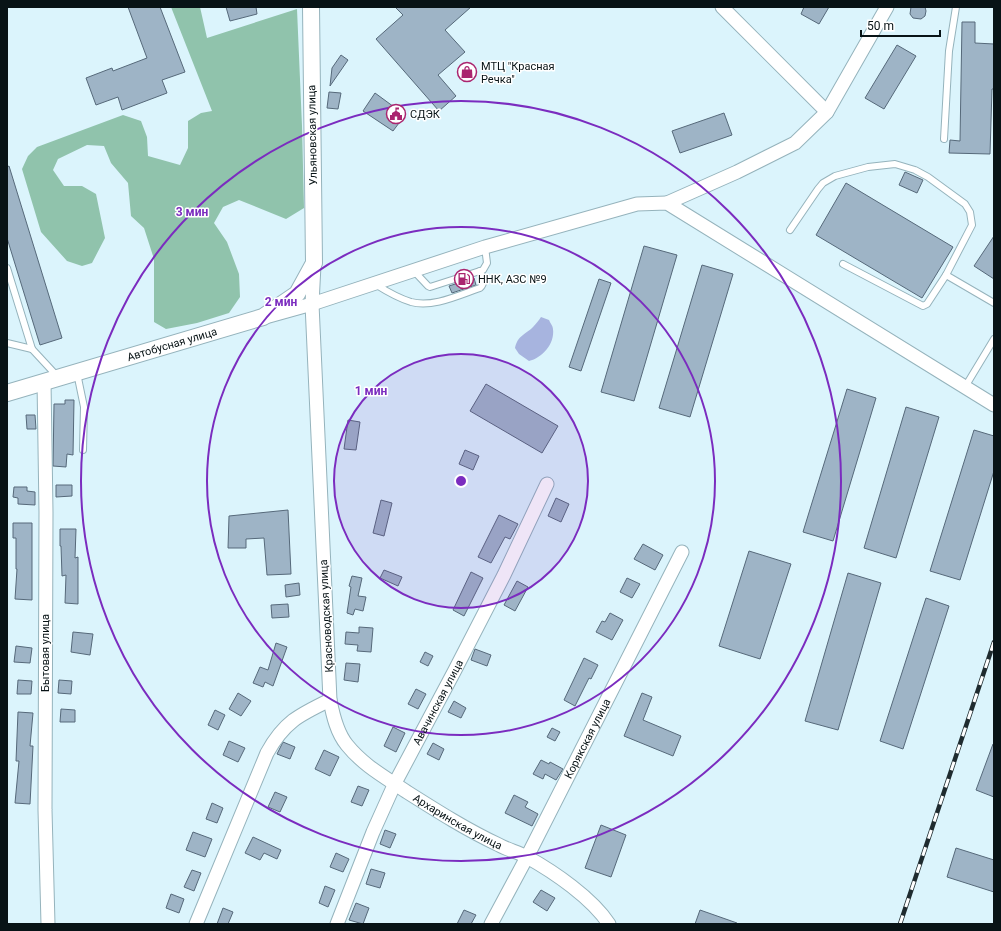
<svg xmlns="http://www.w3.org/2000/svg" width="1001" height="931" font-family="Roboto,sans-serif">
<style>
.forest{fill:#90c3ac}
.water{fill:#a7b4df}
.building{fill:#9eb4c6;stroke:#56697a}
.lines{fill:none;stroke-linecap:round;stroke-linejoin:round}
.service-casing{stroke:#95b3bc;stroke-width:8}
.minor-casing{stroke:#95b3bc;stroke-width:15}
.tertiary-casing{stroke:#95b3bc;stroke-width:18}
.service{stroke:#fff;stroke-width:6}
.minor{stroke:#fff;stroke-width:13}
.tertiary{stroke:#fff;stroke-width:16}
.rail-casing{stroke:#1f2b2f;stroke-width:4.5}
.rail{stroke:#fff;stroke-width:3;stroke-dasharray:9;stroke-linecap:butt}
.ring{fill:none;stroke:#7b2cbf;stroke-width:2}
.labels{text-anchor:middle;stroke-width:3;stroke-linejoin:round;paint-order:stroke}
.poi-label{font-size:11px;fill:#081316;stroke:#fff;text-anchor:start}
.street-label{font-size:11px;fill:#081316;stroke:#fff}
.centre{fill:#7b2cbf;stroke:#fff;stroke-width:2}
.ring-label{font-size:12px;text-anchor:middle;font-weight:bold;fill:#7b2cbf;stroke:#fff;stroke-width:3;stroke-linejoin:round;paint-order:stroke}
</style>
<rect width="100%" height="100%" fill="#dbf4fc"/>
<path class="forest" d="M171,7H200L207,38L297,9L302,126L304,208L286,219L239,200L223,207L214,223L227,242L239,274L240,297L229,313L197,323L166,329L154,322V259L144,228L131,216L128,183L111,163L104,146L87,145L58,159L53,170L64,186H82L96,194L105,238L92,263L82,266L67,261L41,232L22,169L28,156L37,147L123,115L141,121L147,137L148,156L180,165L188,148V121L201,113L212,111Z"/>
<path class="water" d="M541,317L549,320C550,323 553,326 553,329C555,344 542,358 529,361L519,354L515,348C518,335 525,335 533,327C536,324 539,320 541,317Z"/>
<g class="building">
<path d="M128,7H160L185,72L162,80L167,93L122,110L118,97L96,105L86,78L112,68L113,71L147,58Z"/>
<path d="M226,7H256L257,14L230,21Z"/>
<path d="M395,7H471L445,30L465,52L438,75L456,96L439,111L376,39L403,15Z"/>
<path d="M804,7H829L819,24L801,14Z"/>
<path d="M911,7H925L926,11L925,16L921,19L913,18L910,14Z"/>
<path d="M962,22H975V43L994,44V89H992L990,154L949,153L950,140L960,141Z"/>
<path d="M897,45L916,56L884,109L865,98Z"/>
<path d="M341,55L348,60L330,86L332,68Z"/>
<path d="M329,92L341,93L338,109L327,108Z"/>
<path d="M375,93L405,115L393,131L363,111Z"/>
<path d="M724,113L732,135L680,153L672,131Z"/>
<path d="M9,166L62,338L40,345L7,238V167Z"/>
<path d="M905,172L923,180L917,193L899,185Z"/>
<path d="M846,183L953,247L922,298L816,235Z"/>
<path d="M994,236V279L974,266Z"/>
<path d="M644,246L677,255L634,401L601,392Z"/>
<path d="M702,265L733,274L690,417L659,408Z"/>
<path d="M474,278L476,285L452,293L449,286Z"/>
<path d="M599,279L611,283L581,371L569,367Z"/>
<path d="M486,384L558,426L542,453L470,411Z"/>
<path d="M847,389L876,398L833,541L803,532Z"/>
<path d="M65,400H74L73,455L67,454L66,467L53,466L54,404H65Z"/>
<path d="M906,407L939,417L896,558L864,548Z"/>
<path d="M26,415H35L36,429H27Z"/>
<path d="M348,420L360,422L356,450L344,449Z"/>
<path d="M974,430L994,436V471L960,580L930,571Z"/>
<path d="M465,450L479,456L473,470L459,464Z"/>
<path d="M56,485H72V496L56,497Z"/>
<path d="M14,487H27V491L35,492V505L18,504V498L13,497Z"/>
<path d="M556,498L569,504L561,522L548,516Z"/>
<path d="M381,500L392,503L384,536L373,533Z"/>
<path d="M288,510L291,574L267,575L264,538L246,539V548H228L229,516Z"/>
<path d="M499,515L518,524L510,539L505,537L491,563L478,557Z"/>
<path d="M13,523H32V600L15,599L17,569H16V538H13Z"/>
<path d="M60,529H76L75,558L78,557V604L65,603L66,575L62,576L61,546H60Z"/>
<path d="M643,544L663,555L655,570L634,559Z"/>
<path d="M749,551L791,564L760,659L719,646Z"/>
<path d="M384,570L402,577L398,586L380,578Z"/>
<path d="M471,572L483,578L464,616L453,610Z"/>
<path d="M848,573L881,583L838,730L805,721Z"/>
<path d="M352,576L362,578L358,596L366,597L363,611L355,609L353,615L347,613L351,587L349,586Z"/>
<path d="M627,578L640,584L632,598L620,592Z"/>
<path d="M517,581L528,587L515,611L504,605Z"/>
<path d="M299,583L300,595L286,597L285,585Z"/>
<path d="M926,598L949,606L903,749L880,741Z"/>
<path d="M288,604L289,617L272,618L271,605Z"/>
<path d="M610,613L623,620L612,640L596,632L602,621L605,622Z"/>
<path d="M359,627L373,628L371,652L357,651L358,645L345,644L346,632L359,633Z"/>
<path d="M73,632L93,634L90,655L71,652Z"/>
<path d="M276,643L287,647L273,686L265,682L263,687L253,683L260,667L268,670Z"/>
<path d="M16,646L32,648L30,663L14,662Z"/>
<path d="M475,649L491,655L487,666L471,660Z"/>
<path d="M425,652L433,656L428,666L420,662Z"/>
<path d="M584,658L598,665L591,679L589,678L575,706L564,700Z"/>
<path d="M346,663L360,664L358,682L344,680Z"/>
<path d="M18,680L32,681L31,694H17Z"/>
<path d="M59,680L72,681L71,694L58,693Z"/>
<path d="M416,689L426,694L418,709L408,704Z"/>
<path d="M238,693L251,701L241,716L229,709Z"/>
<path d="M642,693L652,697L643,720L681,736L673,756L624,736Z"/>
<path d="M454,701L466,708L461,718L448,712Z"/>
<path d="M61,709L75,710V722H60Z"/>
<path d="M215,710L225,715L218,730L208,725Z"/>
<path d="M18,712L33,713L30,746H33L30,804L15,803L19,761H16Z"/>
<path d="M393,727L405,733L396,752L384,746Z"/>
<path d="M552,728L560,732L555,741L547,737Z"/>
<path d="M229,741L245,748L238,762L223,755Z"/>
<path d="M283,742L295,747L290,759L277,754Z"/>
<path d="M433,743L444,749L439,760L427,754Z"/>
<path d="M993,744H994V797L976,790Z"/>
<path d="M324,750L339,757L330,776L315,769Z"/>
<path d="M541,760L549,764L550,762L563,769L556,780L545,774L543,779L533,774Z"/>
<path d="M358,786L369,790L362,806L351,802Z"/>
<path d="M275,792L287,797L280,812L268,807Z"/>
<path d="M514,795L528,802L525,807L538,814L532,826L505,813Z"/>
<path d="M212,803L223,808L217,823L206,819Z"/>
<path d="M601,825L626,835L611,877L585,868Z"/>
<path d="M385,830L396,834L390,848L380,844Z"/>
<path d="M193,832L212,839L205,857L186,850Z"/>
<path d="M253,837L281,850L277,859L264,853L260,860L245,853Z"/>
<path d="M956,848L994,860V892L947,877Z"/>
<path d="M336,853L349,859L343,872L330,867Z"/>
<path d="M371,869L385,873L380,888L366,884Z"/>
<path d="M192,870L201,873L194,891L184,887Z"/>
<path d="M325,886L335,890L328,907L319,903Z"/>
<path d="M541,890L555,898L547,911L533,902Z"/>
<path d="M171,894L184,899L179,913L166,908Z"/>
<path d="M356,903L369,908L363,924L349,920Z"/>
<path d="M223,908L233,912L228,924H217Z"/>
<path d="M464,910L476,915L471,924H457Z"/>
<path d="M700,910L737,923V924H695Z"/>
</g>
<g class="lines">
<defs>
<g id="service">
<path d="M944,139L949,51L956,7"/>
<path d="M790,230L818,189L823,183L835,176L868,167L895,164L915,170L928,177L965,204L970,212L972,225L946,275L927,304L923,306L843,264"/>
<path d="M7,268L32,349"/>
<path d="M413,270L428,286L430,287L483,270L487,263L485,247"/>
<path d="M946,275L994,303"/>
<path d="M375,284C386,291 398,298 411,302C433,308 459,295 480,288C486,282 482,277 480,271"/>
<path d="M7,343L32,349L57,376"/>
<path d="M77,373L84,407L83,450"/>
<path d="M965,387L994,339"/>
</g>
<g id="minor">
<path d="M722,7L827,112"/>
<path d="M667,203L737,172L795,143L827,112L887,7"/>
<path d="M269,316L312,304L485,247L637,204L667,203L994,405"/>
<path d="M44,381L46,512L45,810L48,924"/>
<path id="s1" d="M330,700C333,716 337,733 347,745C364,766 385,777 407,792C437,811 467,830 499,845C508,850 518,852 527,857C554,872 592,898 609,924"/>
<path d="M196,924L267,753C284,722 299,715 330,700L312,304L314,265"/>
<path id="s2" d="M337,924L373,832L395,783L455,670L504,575L547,484"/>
<path id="s3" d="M491,924L527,857L682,552"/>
</g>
<g id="tertiary">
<path id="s4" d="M7,393L263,317L297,294L314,263L311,7"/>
</g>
</defs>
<use href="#service" class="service-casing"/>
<use href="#minor" class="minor-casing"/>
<use href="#tertiary" class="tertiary-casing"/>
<use href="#service" class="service"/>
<use href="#minor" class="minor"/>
<use href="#tertiary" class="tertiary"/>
<defs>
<path id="rail" d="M900,924L994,642"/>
</defs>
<use href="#rail" class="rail-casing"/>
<use href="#rail" class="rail"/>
</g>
<circle cx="461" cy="481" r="127" fill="#7b2cbf" fill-opacity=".12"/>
<g class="ring">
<circle cx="461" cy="481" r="127"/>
<circle cx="461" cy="481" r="254"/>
<circle cx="461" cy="481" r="380"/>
</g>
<defs>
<symbol id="shop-ring" viewBox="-11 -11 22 22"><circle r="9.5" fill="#fff" stroke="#aa256f" stroke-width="1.5"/><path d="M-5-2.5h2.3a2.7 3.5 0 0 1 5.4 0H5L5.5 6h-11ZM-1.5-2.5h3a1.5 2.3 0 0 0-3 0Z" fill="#aa256f"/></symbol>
<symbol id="civic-ring" viewBox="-11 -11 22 22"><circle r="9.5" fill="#fff" stroke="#aa256f" stroke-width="1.5"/><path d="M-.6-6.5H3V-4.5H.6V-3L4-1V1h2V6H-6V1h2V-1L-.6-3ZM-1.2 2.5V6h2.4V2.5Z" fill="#aa256f"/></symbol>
<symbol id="fuel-ring" viewBox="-11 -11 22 22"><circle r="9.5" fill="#fff" stroke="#aa256f" stroke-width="1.5"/><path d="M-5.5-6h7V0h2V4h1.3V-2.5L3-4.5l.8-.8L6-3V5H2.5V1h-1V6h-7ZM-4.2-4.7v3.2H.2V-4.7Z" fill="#aa256f"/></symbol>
</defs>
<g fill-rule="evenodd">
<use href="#shop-ring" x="456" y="61" width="22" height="22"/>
<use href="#civic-ring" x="385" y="103" width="22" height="22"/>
<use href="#fuel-ring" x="453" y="268" width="22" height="22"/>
</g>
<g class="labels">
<g class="poi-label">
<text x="481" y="70">МТЦ "Красная<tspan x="481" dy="13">Речка"</tspan></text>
<text x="410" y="118">СДЭК</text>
<text x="478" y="283">ННК, АЗС №9</text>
</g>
<g class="street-label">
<text transform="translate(312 135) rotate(-91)" y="4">Ульяновская улица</text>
<text dy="4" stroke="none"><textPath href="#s4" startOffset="172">Автобусная улица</textPath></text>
<text transform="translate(326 616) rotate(-93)" y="4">Красноводская улица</text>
<text transform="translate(45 653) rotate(-90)" y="4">Бытовая улица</text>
<text dy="4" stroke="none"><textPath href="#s2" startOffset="244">Авачинская улица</textPath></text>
<text dy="4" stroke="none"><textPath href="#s3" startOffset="209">Корякская улица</textPath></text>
<text dy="4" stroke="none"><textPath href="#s1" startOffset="184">Архаринская улица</textPath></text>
</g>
</g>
<circle cx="461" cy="481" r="6" class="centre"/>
<g class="ring-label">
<text x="192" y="216">3 мин</text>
<text x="281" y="306">2 мин</text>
<text x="371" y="395">1 мин</text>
</g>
<rect width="1001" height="931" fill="none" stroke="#081316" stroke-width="16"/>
<path d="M861 30v6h79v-6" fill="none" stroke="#081316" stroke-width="2"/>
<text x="867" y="30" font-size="12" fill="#081316" stroke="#ffffff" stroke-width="3" paint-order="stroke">50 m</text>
</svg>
